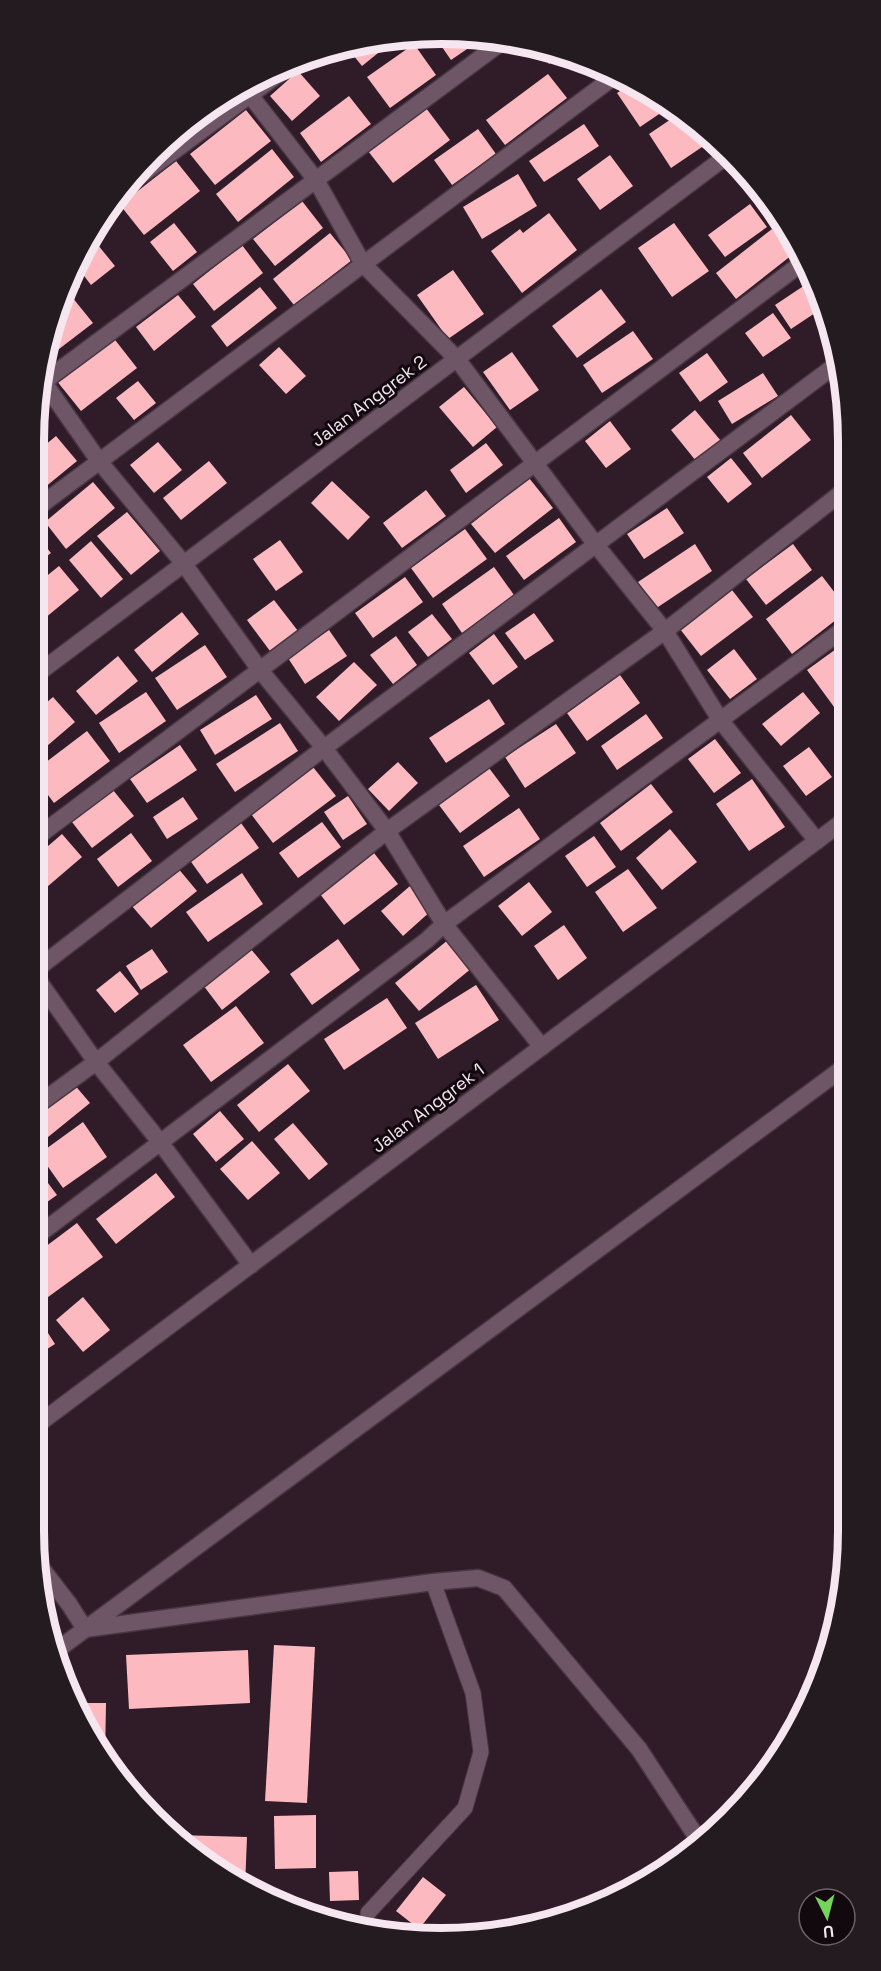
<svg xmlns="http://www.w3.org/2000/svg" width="881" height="1971" font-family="'Space Grotesk',sans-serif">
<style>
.building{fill:#fcbac0}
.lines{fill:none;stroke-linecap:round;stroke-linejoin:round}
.service-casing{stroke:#483642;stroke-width:17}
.minor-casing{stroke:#483642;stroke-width:19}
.service{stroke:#6f5666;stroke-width:15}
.minor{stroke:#6f5666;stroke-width:16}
.labels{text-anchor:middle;stroke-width:6;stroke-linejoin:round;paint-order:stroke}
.street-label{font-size:18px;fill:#f5e6ef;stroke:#12090f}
.rim{fill:none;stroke:#f5e6ef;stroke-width:8}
</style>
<rect width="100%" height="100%" fill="#301b28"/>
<g class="building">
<path d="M433,34L463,36H486L451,60Z"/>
<path d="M398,37L362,66L345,45L386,38Z"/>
<path d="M414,44L436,75L390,108L367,77Z"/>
<path d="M535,46L563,53L549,64Z"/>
<path d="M298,71L320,96L292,121L270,96Z"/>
<path d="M548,74L567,98L505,145L486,120Z"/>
<path d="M631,84L667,102L671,106L640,127L617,93Z"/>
<path d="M349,96L371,124L321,162L300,133Z"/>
<path d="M219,100L220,102L175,137L173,135L193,117Z"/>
<path d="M426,108L450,140L393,183L368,151Z"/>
<path d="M246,110L271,141L215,185L190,154Z"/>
<path d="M680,113L689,121L705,145L671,168L649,134Z"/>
<path d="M584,124L599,146L544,182L529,161Z"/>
<path d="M478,129L496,154L452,185L434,160Z"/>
<path d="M272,149L294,177L238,222L216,194Z"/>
<path d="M610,155L633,186L600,210L577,179Z"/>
<path d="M176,161L200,191L144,235L120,205Z"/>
<path d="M518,174L537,206L482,239L463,207Z"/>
<path d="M302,201L323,228L275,266L253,239Z"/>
<path d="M750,204L767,227L725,257L708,235Z"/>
<path d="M549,213L577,250L522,293L491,251L520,229L523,233Z"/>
<path d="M174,223L197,252L173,271L150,242Z"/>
<path d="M674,223L709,271L672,297L638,248Z"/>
<path d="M772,229L792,255L736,299L716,273Z"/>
<path d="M330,233L352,260L294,305L273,279Z"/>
<path d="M89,234L115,266L91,285L75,264Z"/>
<path d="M242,245L263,273L214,311L193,284Z"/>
<path d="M453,270L484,314L448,339L417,295Z"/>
<path d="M70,275L80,287L56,306Z"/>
<path d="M805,285L821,309L791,329L775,305Z"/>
<path d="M260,287L277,308L227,347L211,326Z"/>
<path d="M601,289L626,322L577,358L552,326Z"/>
<path d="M178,295L196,317L154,351L136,327Z"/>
<path d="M72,297L93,323L46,359L54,311Z"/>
<path d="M773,313L791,338L763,357L745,333Z"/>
<path d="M633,331L653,359L602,393L583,365Z"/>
<path d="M112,336L137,368L81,411L56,380Z"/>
<path d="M279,347L306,376L286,394L259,365Z"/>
<path d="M512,352L539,390L510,410L483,372Z"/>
<path d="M707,353L728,382L700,402L679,373Z"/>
<path d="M763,373L778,396L732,424L718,401Z"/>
<path d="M138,381L156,403L134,420L116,398Z"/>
<path d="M464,387L497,427L473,447L439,407Z"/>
<path d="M695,410L721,441L696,461L671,430Z"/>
<path d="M791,415L811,440L762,478L743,453Z"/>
<path d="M610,421L631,449L606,468L585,441Z"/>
<path d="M36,422L46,433L33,444V440Z"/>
<path d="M56,436L77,461L33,497V455Z"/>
<path d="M158,442L182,470L154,493L130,465Z"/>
<path d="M486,443L503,465L466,493L450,470Z"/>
<path d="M731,458L752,484L728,503L707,477Z"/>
<path d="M209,461L227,483L181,520L163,498Z"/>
<path d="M529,478L553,508L495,553L471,524Z"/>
<path d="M332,481L370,517L348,540L311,503Z"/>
<path d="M93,482L115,508L66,549L45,522Z"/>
<path d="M426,490L446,516L402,548L383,523Z"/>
<path d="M667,508L684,533L644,559L627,534Z"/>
<path d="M127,512L160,551L131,575L97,536Z"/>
<path d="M559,518L576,542L524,580L506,556Z"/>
<path d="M465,529L487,559L433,598L411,568Z"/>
<path d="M33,531L51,553L33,567Z"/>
<path d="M280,540L303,572L276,591L253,559Z"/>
<path d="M91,541L123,579L101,598L69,560Z"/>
<path d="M695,544L712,571L655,609L638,582Z"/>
<path d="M793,544L812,570L766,605L746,579Z"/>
<path d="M59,566L79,590L33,628V587Z"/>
<path d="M494,567L514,595L462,633L442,604Z"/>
<path d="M822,576L845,606V613L792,654L766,619Z"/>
<path d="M405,577L423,602L373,638L355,613Z"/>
<path d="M732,590L753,617L701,656L680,629Z"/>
<path d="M274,600L298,631L270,651L247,620Z"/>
<path d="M182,612L199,634L152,672L134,650Z"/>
<path d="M534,613L554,641L525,660L505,633Z"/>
<path d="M432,614L452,639L428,657L408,632Z"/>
<path d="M329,630L347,656L305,684L288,658Z"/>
<path d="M494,634L518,667L493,685L469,653Z"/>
<path d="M396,636L417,665L393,684L370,655Z"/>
<path d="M205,645L227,677L177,710L155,678Z"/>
<path d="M734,649L757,679L730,699L707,670Z"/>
<path d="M836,649L845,662V705L837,711L807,670Z"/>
<path d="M118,656L138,681L96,715L76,691Z"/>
<path d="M354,662L377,685L339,721L316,697Z"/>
<path d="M620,675L640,703L587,741L567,713Z"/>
<path d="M146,692L166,721L119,753L99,723Z"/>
<path d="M803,692L820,713L781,746L762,724Z"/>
<path d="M256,695L272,719L215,755L200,730Z"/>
<path d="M53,697L75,722L33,758V714Z"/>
<path d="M489,699L505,724L446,763L429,738Z"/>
<path d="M646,714L663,738L617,770L601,746Z"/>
<path d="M280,723L298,751L235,792L216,764Z"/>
<path d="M556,724L576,753L525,788L505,757Z"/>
<path d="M87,731L110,761L54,803L33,775V772Z"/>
<path d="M715,739L741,773L714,793L688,759Z"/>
<path d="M180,745L197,770L147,803L130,779Z"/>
<path d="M809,747L832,777L806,796L783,766Z"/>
<path d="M398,762L418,783L389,811L368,789Z"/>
<path d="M313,767L336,796L273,843L251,814Z"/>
<path d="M489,768L510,796L460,833L439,805Z"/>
<path d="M752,779L785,827L749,851L716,804Z"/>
<path d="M651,784L673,812L621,851L600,823Z"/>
<path d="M113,790L134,816L92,848L72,822Z"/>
<path d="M348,796L367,824L343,840L324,812Z"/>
<path d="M183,797L198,819L167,839L153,817Z"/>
<path d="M519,808L540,839L484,877L463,846Z"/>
<path d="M322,822L341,847L298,878L279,853Z"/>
<path d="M241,823L259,848L207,884L189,859Z"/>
<path d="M670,829L697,862L662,890L636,858Z"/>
<path d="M131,833L152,861L118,887L97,859Z"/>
<path d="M62,834L82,857L33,899V859Z"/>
<path d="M594,836L616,867L587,887L565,856Z"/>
<path d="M374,853L398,884L344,925L320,894Z"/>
<path d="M177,867L197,891L151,928L131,905Z"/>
<path d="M628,869L657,908L623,932L595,892Z"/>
<path d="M242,873L263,904L208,942L186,912Z"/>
<path d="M529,882L552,912L522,936L498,906Z"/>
<path d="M410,886L432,910L403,936L381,911Z"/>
<path d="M564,925L587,958L558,980L534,946Z"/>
<path d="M338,939L360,970L312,1005L290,974Z"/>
<path d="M448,940L472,968L419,1011L395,983Z"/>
<path d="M250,948L270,972L222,1010L203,985Z"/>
<path d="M152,949L168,972L141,990L126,966Z"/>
<path d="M120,971L139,994L115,1013L96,990Z"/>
<path d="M476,985L499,1020L438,1059L415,1023Z"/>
<path d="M387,998L407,1028L344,1070L324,1039Z"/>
<path d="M236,1006L264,1043L211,1082L183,1045Z"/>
<path d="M33,1052L45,1066L33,1077Z"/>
<path d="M288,1064L310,1091L259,1132L237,1105Z"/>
<path d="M73,1083L90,1103L37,1146L33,1141V1115Z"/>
<path d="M220,1111L244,1139L216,1162L193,1134Z"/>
<path d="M83,1122L107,1157L63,1188L39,1154Z"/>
<path d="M293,1123L328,1164L309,1180L274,1139Z"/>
<path d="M252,1141L280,1173L248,1200L220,1169Z"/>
<path d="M36,1167L57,1195L33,1212V1169Z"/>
<path d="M156,1173L175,1197L116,1244L96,1219Z"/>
<path d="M77,1223L103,1257L44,1300L33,1286V1256Z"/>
<path d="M83,1297L110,1330L83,1352L56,1320Z"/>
<path d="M39,1319L55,1344L33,1358V1323Z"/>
<path d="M274,1645L315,1647L307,1803L265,1801Z"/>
<path d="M248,1650L250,1703L129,1709L126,1655Z"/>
<path d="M73,1703H106L105,1758L87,1734Z"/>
<path d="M316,1815V1868L275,1869L274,1816Z"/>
<path d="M178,1835L247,1837L245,1887L237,1884Z"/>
<path d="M358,1871L359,1900L330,1901L329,1872Z"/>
<path d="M423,1877L446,1895L419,1929L396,1911Z"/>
</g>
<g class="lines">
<defs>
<path id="service" d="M368,1913L465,1808L481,1752L473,1693L433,1582"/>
<g id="minor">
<path d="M243,86L316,180L363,264L457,359L596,545L665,631L721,721L817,841"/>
<path d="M121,190L295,62"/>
<path d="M43,381L99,461L184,564L260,670L324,748L387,831L444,924L542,1047"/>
<path d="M42,383L506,39"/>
<path d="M33,511L615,76"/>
<path d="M33,677L728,155"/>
<path d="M33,840L806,260"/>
<path d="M33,972L324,748L837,364"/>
<path d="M33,973L96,1062L160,1142L251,1265"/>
<path d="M33,1108L96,1062L387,831L665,631L845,490"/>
<path d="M33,1239L427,940L444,924L845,628"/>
<path d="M33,1428L846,819"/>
<path d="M39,1565L69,1604L85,1629L433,1582L478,1578L504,1588L639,1749L698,1839"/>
<path d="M53,1653L847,1065"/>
</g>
</defs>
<use href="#service" class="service-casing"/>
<use href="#minor" class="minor-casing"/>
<use href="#service" class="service"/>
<use href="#minor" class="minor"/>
</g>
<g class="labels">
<g class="street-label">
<text transform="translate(369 401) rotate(-37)" y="6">Jalan Anggrek 2</text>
<text transform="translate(428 1108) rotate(-37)" y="6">Jalan Anggrek 1</text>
</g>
</g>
<path d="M0 0H881V1971H0ZM441 44H441A397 397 0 0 1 838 441V1531A397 397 0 0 1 441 1928H441A397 397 0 0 1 44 1531V441A397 397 0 0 1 441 44Z" fill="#241b21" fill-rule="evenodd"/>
<path class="rim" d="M441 44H441A397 397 0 0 1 838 441V1531A397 397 0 0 1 441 1928H441A397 397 0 0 1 44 1531V441A397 397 0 0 1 441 44Z"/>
<g transform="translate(827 1917) rotate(174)"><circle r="28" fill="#12090f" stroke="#6d6169" stroke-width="1.5"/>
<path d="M0-4.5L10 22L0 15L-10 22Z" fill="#75d25a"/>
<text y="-9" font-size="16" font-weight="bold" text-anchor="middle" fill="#f5e6ef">U</text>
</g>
</svg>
